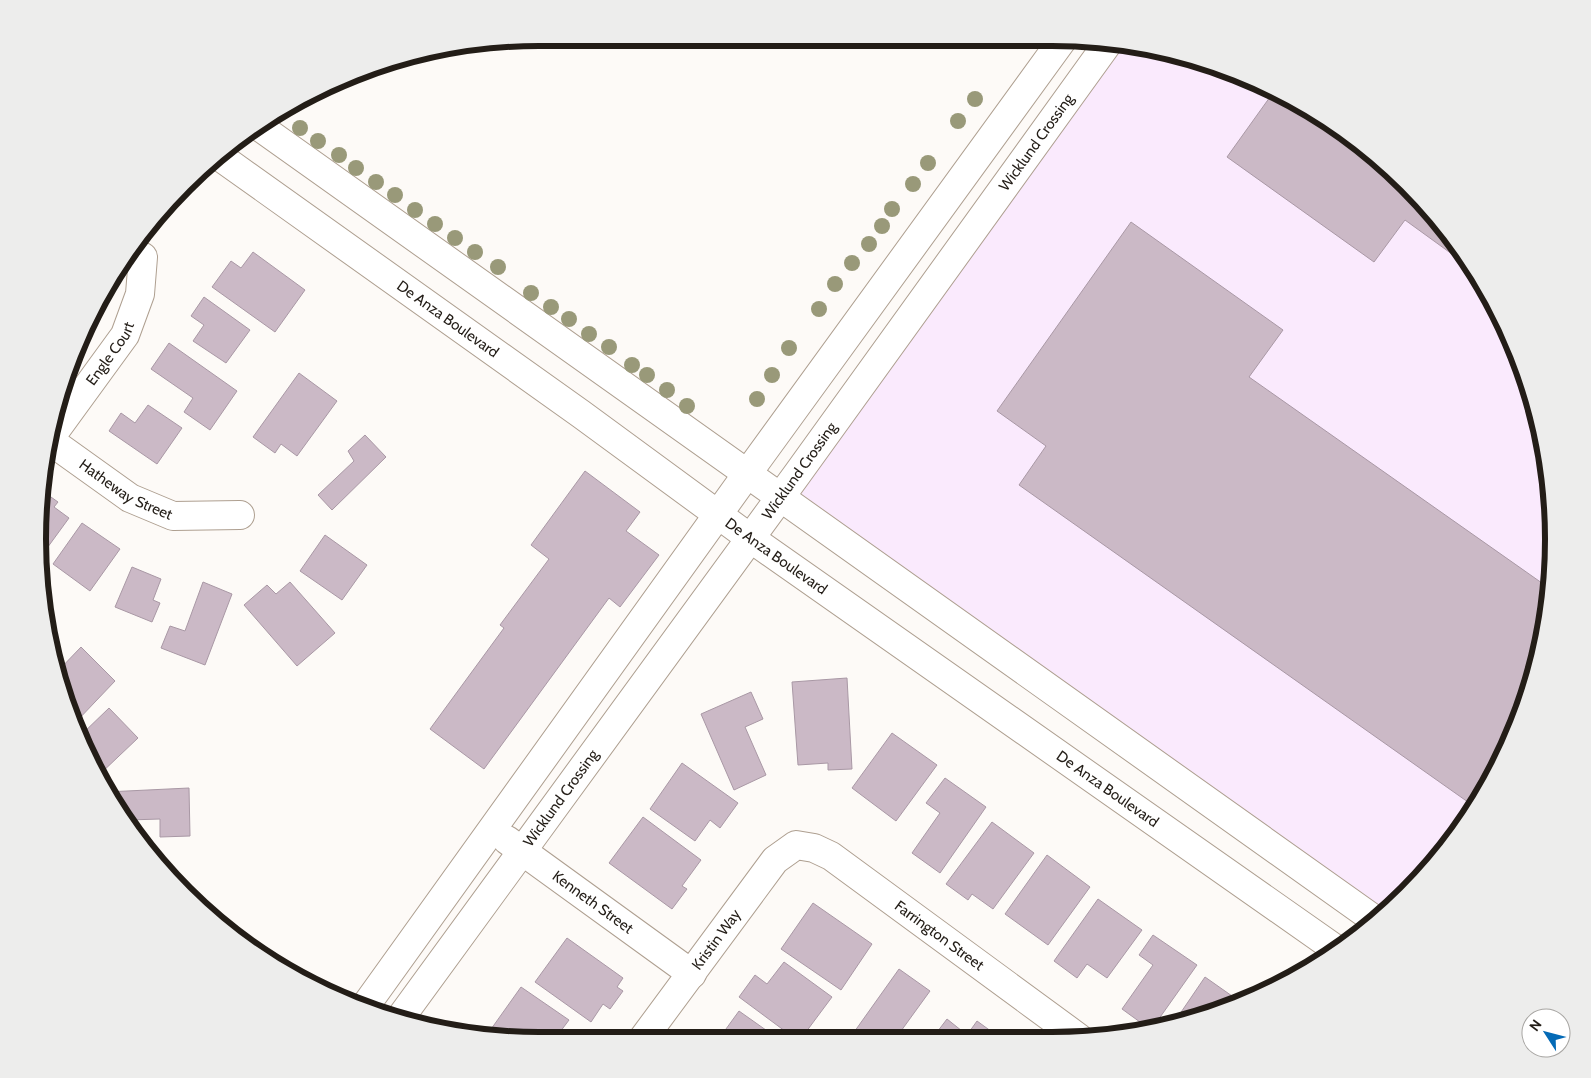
<svg xmlns="http://www.w3.org/2000/svg" width="1591" height="1078" font-family="Cabin,sans-serif">
<style>
.industrial{fill:#faeafd}
.building{fill:#cbb9c6;stroke:#a998a5}
.lines{fill:none;stroke-linecap:round;stroke-linejoin:round}
.minor-casing{stroke:#ae9f90;stroke-width:30}
.minor{stroke:#fff;stroke-width:28}
.tree{fill:#999979}
.labels{text-anchor:middle;stroke-width:4;stroke-linejoin:round;paint-order:stroke}
.street-label{font-size:15px;fill:#231d17;stroke:#fff}
.rim{fill:none;stroke:#231d17;stroke-width:6}
</style>
<rect width="100%" height="100%" fill="#fdfaf7"/>
<path class="industrial" d="M1118,44L1150,47L1274,89L1331,122L1406,184L1469,260L1515,347L1544,441L1553,539L1544,637L1515,731L1469,817L1407,893L1380,915L792,496Z"/>
<g class="building">
<path d="M1275,90L1331,122L1406,184L1469,260L1474,270L1405,220L1374,262L1227,157Z"/>
<path d="M1131,222L1283,330L1249,377L1549,588L1544,637L1515,731L1475,807L1019,485L1046,446L997,411Z"/>
<path d="M253,252L305,290L275,332L212,287L231,261L241,268Z"/>
<path d="M204,297L250,330L226,363L193,341L204,325L191,316Z"/>
<path d="M169,343L237,391L210,430L184,412L193,398L151,369Z"/>
<path d="M299,373L337,401L297,456L281,444L275,453L253,437Z"/>
<path d="M148,405L182,428L157,464L109,431L121,413L135,423Z"/>
<path d="M365,435L386,457L332,510L318,495L354,461L348,451Z"/>
<path d="M585,471L640,512L626,531L659,555L620,607L609,598L484,769L430,729L504,628L500,625L549,559L531,545Z"/>
<path d="M41,490L58,502L54,507L69,518L42,555L39,506Z"/>
<path d="M82,523L120,549L90,591L53,564Z"/>
<path d="M325,535L367,565L342,600L300,571Z"/>
<path d="M132,567L161,579L153,600L160,603L152,622L115,607Z"/>
<path d="M203,582L232,594L205,665L161,648L170,626L185,631Z"/>
<path d="M290,582L335,633L297,666L244,605L267,585L276,594Z"/>
<path d="M81,647L115,681L75,723L64,700L57,672Z"/>
<path d="M847,678L852,769L828,770V763L798,765L792,682Z"/>
<path d="M751,692L763,719L745,727L766,775L734,790L701,714Z"/>
<path d="M109,708L138,738L99,775L80,736Z"/>
<path d="M892,733L937,765L896,821L852,788Z"/>
<path d="M682,763L738,803L720,828L710,820L695,841L650,809Z"/>
<path d="M945,778L986,807L940,873L912,853L940,813L926,803Z"/>
<path d="M189,788L190,836L160,837V819L128,820L106,792Z"/>
<path d="M643,817L701,860L682,886L687,889L672,909L609,863Z"/>
<path d="M992,822L1034,853L993,909L972,894L968,900L946,884Z"/>
<path d="M1047,855L1090,887L1048,945L1005,914Z"/>
<path d="M1098,899L1142,930L1107,978L1087,964L1077,978L1054,961Z"/>
<path d="M813,903L872,944L841,990L781,949Z"/>
<path d="M1153,935L1197,965L1151,1030L1122,1009L1153,965L1139,955Z"/>
<path d="M567,938L623,978L617,987L623,991L610,1009L603,1004L591,1022L535,982Z"/>
<path d="M784,962L832,997L800,1040H797L739,997L755,975L767,984Z"/>
<path d="M899,969L930,991L901,1031L915,1040H860L852,1035Z"/>
<path d="M1205,977L1242,1003L1173,1024Z"/>
<path d="M521,987L569,1020L554,1040L494,1036L489,1032Z"/>
<path d="M739,1011L780,1040H718Z"/>
<path d="M947,1019L967,1035L977,1021L999,1037L997,1040H931Z"/>
</g>
<g class="lines">
<defs>
<g id="minor">
<path d="M257,125L1375,920"/>
<path id="s1" d="M219,156L581,414L750,538L1337,950"/>
<path id="s2" d="M50,438L125,335L140,294L143,257"/>
<path id="s3" d="M49,440L130,498L173,516L240,515"/>
<path id="s4" d="M507,840L692,974"/>
<path d="M366,1005L747,474L1063,39"/>
<path id="s5" d="M401,1017L798,473L1108,43"/>
<path id="s6" d="M642,1040L775,860L796,845L814,848L831,856L1079,1038"/>
</g>
</defs>
<use href="#minor" class="minor-casing"/>
<use href="#minor" class="minor"/>
</g>
<g class="tree">
<circle cx="975" cy="99" r="8"/>
<circle cx="958" cy="121" r="8"/>
<circle cx="300" cy="128" r="8"/>
<circle cx="318" cy="141" r="8"/>
<circle cx="339" cy="155" r="8"/>
<circle cx="928" cy="163" r="8"/>
<circle cx="356" cy="168" r="8"/>
<circle cx="376" cy="182" r="8"/>
<circle cx="913" cy="184" r="8"/>
<circle cx="395" cy="195" r="8"/>
<circle cx="892" cy="209" r="8"/>
<circle cx="415" cy="210" r="8"/>
<circle cx="435" cy="224" r="8"/>
<circle cx="882" cy="226" r="8"/>
<circle cx="455" cy="238" r="8"/>
<circle cx="869" cy="244" r="8"/>
<circle cx="475" cy="252" r="8"/>
<circle cx="852" cy="263" r="8"/>
<circle cx="498" cy="267" r="8"/>
<circle cx="835" cy="284" r="8"/>
<circle cx="531" cy="293" r="8"/>
<circle cx="551" cy="307" r="8"/>
<circle cx="819" cy="309" r="8"/>
<circle cx="569" cy="319" r="8"/>
<circle cx="589" cy="334" r="8"/>
<circle cx="609" cy="347" r="8"/>
<circle cx="789" cy="348" r="8"/>
<circle cx="632" cy="365" r="8"/>
<circle cx="647" cy="375" r="8"/>
<circle cx="772" cy="375" r="8"/>
<circle cx="667" cy="390" r="8"/>
<circle cx="757" cy="399" r="8"/>
<circle cx="687" cy="406" r="8"/>
</g>
<g class="labels">
<g class="street-label">
<text dy="5" stroke="none"><textPath href="#s5" startOffset="1081">Wicklund Crossing</textPath></text>
<text dy="5" stroke="none"><textPath href="#s1" startOffset="281">De Anza Boulevard</textPath></text>
<text dy="5" stroke="none"><textPath href="#s2" startOffset="104">Engle Court</textPath></text>
<text dy="5" stroke="none"><textPath href="#s5" startOffset="676">Wicklund Crossing</textPath></text>
<text dy="5" stroke="none"><textPath href="#s3" startOffset="92">Hatheway Street</textPath></text>
<text dy="5" stroke="none"><textPath href="#s1" startOffset="686">De Anza Boulevard</textPath></text>
<text dy="5" stroke="none"><textPath href="#s1" startOffset="1091">De Anza Boulevard</textPath></text>
<text dy="5" stroke="none"><textPath href="#s5" startOffset="271">Wicklund Crossing</textPath></text>
<text dy="5" stroke="none"><textPath href="#s4" startOffset="106">Kenneth Street</textPath></text>
<text dy="5" stroke="none"><textPath href="#s6" startOffset="421">Farrington Street</textPath></text>
<text dy="5" stroke="none"><textPath href="#s6" startOffset="125">Kristin Way</textPath></text>
</g>
</g>
<path d="M0 0H1591V1078H0ZM539 46H1052A493 493 0 0 1 1545 539V539A493 493 0 0 1 1052 1032H539A493 493 0 0 1 46 539V539A493 493 0 0 1 539 46Z" fill="#ededec" fill-rule="evenodd"/>
<path class="rim" d="M539 46H1052A493 493 0 0 1 1545 539V539A493 493 0 0 1 1052 1032H539A493 493 0 0 1 46 539V539A493 493 0 0 1 539 46Z"/>
<g transform="translate(1546 1033) rotate(306)"><circle r="24" fill="#ffffff" stroke="#a7a5a2"/>
<path d="M0-4L9 19L0 12L-9 19Z" fill="#046ab6"/>
<text y="-8" font-size="14" font-weight="bold" text-anchor="middle" fill="#231d17">N</text>
</g>
</svg>
